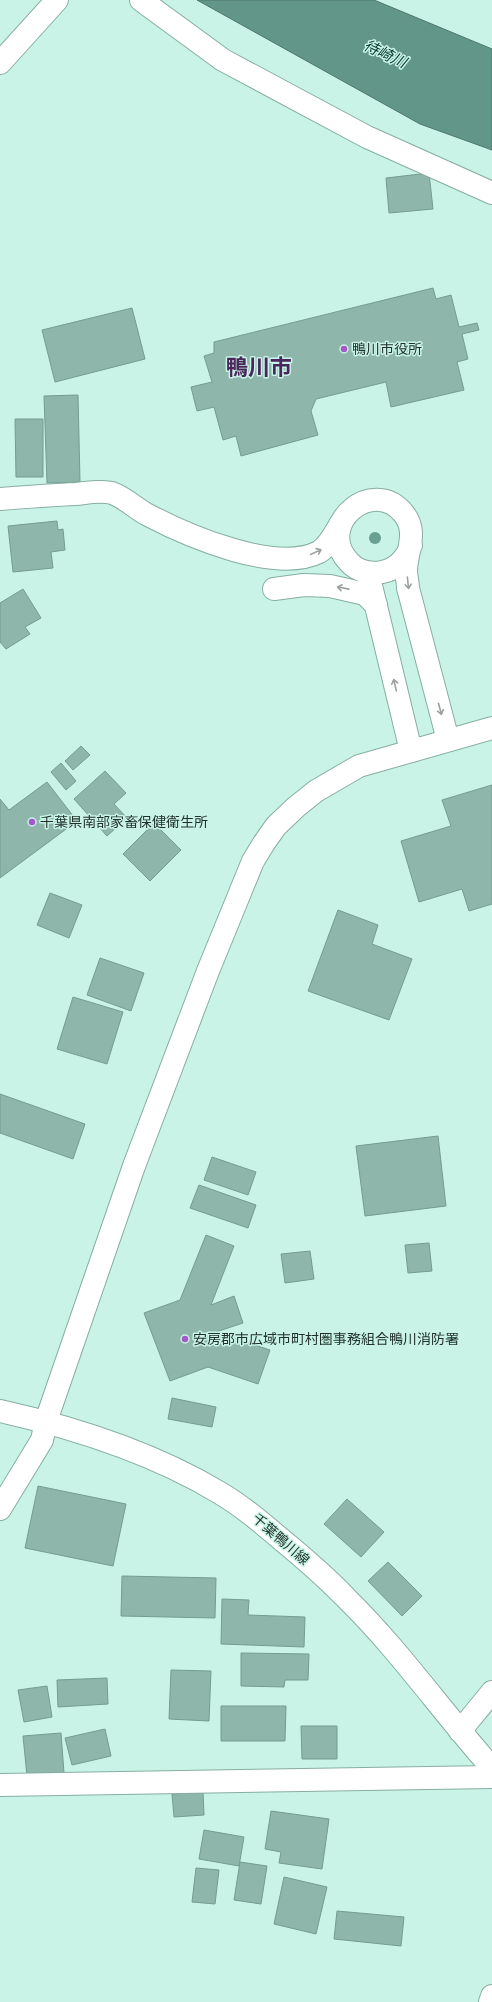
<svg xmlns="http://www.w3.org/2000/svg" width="492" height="2002" font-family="'Noto Serif','Noto Sans JP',serif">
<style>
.water{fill:#629688;stroke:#4e776c}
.building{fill:#8eb6ab;stroke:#759c91}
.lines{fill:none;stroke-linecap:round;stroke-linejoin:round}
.minor-casing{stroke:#86aea2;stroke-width:24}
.major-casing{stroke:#86aea2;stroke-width:24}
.minor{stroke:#fff;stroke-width:22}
.major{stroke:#fff;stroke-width:22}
.tree{fill:#68a092}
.oneway{stroke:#9aa19f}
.poi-dot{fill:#a458ca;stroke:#c9f3e6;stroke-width:1.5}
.labels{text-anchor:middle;stroke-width:3;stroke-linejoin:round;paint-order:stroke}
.poi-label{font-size:14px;fill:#1f2f2a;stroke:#c9f3e6;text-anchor:start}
.street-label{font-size:14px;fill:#1f2f2a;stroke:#c9f3e6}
.water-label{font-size:15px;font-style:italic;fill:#05362d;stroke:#c9f3e6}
.town-label{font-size:22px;font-weight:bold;fill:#4a265d;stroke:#c9f3e6}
</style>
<rect width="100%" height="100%" fill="#c9f3e6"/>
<path class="water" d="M197,0H374L492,49V150L420,124Z"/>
<g class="building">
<path d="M429,173L433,209L389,213L386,178Z"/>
<path d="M433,288L436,299L451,295L459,327L477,323L479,330L462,334L468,359L457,362L464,390L391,407L386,382L316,399L311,411L318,435L241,456L236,436L223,440L214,407L197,411L191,387L212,382L204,356L214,353V342Z"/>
<path d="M132,308L145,359L55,382L42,330Z"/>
<path d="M78,395L80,482L47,483L44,396Z"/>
<path d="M15,419H43V477H16Z"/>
<path d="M57,521L58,530L63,529L65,550L51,552L53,568L13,572L8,526Z"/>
<path d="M23,589L41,618L25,627L30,634L6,649L0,642V603Z"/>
<path d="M81,746L90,755L73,770L65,761Z"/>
<path d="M61,763L76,781L66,790L51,772Z"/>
<path d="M105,771L126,793L114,804L127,818L107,836L74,799Z"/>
<path d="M47,782L77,821L0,878V799L9,810Z"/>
<path d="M492,785V904L469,911L462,889L419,902L401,841L451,826L442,800Z"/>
<path d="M154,823L181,850L150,881L123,854Z"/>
<path d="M50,893L82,905L69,938L37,925Z"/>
<path d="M338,910L378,925L372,944L412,959L389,1020L308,991Z"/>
<path d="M100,958L144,973L131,1011L87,995Z"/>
<path d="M73,997L123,1012L107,1064L57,1049Z"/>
<path d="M0,1094L85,1124L73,1159L0,1133Z"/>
<path d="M438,1136L446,1206L365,1216L356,1146Z"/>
<path d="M212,1157L256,1172L248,1195L204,1180Z"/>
<path d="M199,1185L256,1205L248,1228L190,1208Z"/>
<path d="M206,1235L234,1246L211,1305L234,1296L243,1323L216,1332L270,1350L258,1384L208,1367L170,1381L144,1313L180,1300Z"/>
<path d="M429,1243L432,1271L408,1273L405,1245Z"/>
<path d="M310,1251L314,1279L285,1283L281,1254Z"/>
<path d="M172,1398L216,1407L212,1427L168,1419Z"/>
<path d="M38,1486L126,1504L113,1566L25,1548Z"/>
<path d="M347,1499L384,1532L361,1557L324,1524Z"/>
<path d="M388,1562L422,1596L402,1616L368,1581Z"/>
<path d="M122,1576L216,1578L215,1618L121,1616Z"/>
<path d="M222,1599L249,1600L248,1615L305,1617L304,1647L221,1644Z"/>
<path d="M241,1653L309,1654L308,1680H285L284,1687L241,1686Z"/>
<path d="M171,1670L211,1671L209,1721L169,1719Z"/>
<path d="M107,1678L108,1704L58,1707L57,1680Z"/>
<path d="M47,1686L52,1717L24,1722L18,1690Z"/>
<path d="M221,1706H286L285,1741H221Z"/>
<path d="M301,1726H337V1759H302Z"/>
<path d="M105,1729L111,1756L72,1765L65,1738Z"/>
<path d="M61,1733L64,1773L27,1776L23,1736Z"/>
<path d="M203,1792L204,1815L174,1817L172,1794Z"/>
<path d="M271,1811L329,1819L322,1869L279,1863L281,1852L265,1849Z"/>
<path d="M204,1830L244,1837L239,1866L199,1859Z"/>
<path d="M240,1862L267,1866L261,1904L234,1900Z"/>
<path d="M196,1868L219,1870L215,1904L192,1902Z"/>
<path d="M284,1877L327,1887L316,1934L274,1924Z"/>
<path d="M337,1911L404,1917L401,1946L334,1939Z"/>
</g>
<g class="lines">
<defs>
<g id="minor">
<path d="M141,0L223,60L367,137L492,193"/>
<path d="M0,63L57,0"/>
<path d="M0,499C25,497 50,495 76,494C86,493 102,490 112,493C126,498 136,509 148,515C188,536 276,574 319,552C329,546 335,533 341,523"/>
<path d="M411,545C407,558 396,570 382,572C370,574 357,571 349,562C314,525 373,475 404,514C418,532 407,550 406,570C406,576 408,582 408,588L448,740"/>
<path d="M368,573L411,751"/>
<path d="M274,589L304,585L330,586L365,594L376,605"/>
<path d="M0,1509L42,1440L46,1421L134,1166L208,971L253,861L264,843L276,826L296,807L316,791L359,766L492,728"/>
<path d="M460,1731L492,1692"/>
<path d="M0,1785L492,1777"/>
<path d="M490,2002L492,1996"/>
</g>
<path id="major" d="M0,1411C76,1428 152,1452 220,1493C242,1506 262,1523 282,1540C305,1559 327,1578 347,1599C400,1651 443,1713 492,1768"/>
</defs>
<use href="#minor" class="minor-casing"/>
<use href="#major" class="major-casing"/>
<use href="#minor" class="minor"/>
<use href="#major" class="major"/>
</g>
<circle class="tree" cx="375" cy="538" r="6"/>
<defs><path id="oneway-shaft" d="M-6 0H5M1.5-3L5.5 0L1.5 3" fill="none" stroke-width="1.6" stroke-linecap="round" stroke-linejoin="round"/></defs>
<g class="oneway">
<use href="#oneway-shaft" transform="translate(316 552) rotate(-25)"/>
<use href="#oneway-shaft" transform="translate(408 583) rotate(84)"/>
<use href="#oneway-shaft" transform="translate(343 588) rotate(-169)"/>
<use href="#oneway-shaft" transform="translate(395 685) rotate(-103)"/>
<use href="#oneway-shaft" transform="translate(440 709) rotate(75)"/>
</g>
<g class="poi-dot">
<circle cx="344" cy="349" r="4"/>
<circle cx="32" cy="822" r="4"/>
<circle cx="185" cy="1339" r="4"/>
</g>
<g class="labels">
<g class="poi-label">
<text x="352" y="354">鴨川市役所</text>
<text x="40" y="827">千葉県南部家畜保健衛生所</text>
<text x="193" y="1344">安房郡市広域市町村圏事務組合鴨川消防署</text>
</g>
<g class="street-label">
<text transform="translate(281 1539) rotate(41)" y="5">千葉鴨川線</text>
</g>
<g class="water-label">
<text transform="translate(385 54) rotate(25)" y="5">待崎川</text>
</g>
<g class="town-label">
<text x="259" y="375">鴨川市</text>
</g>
</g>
</svg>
